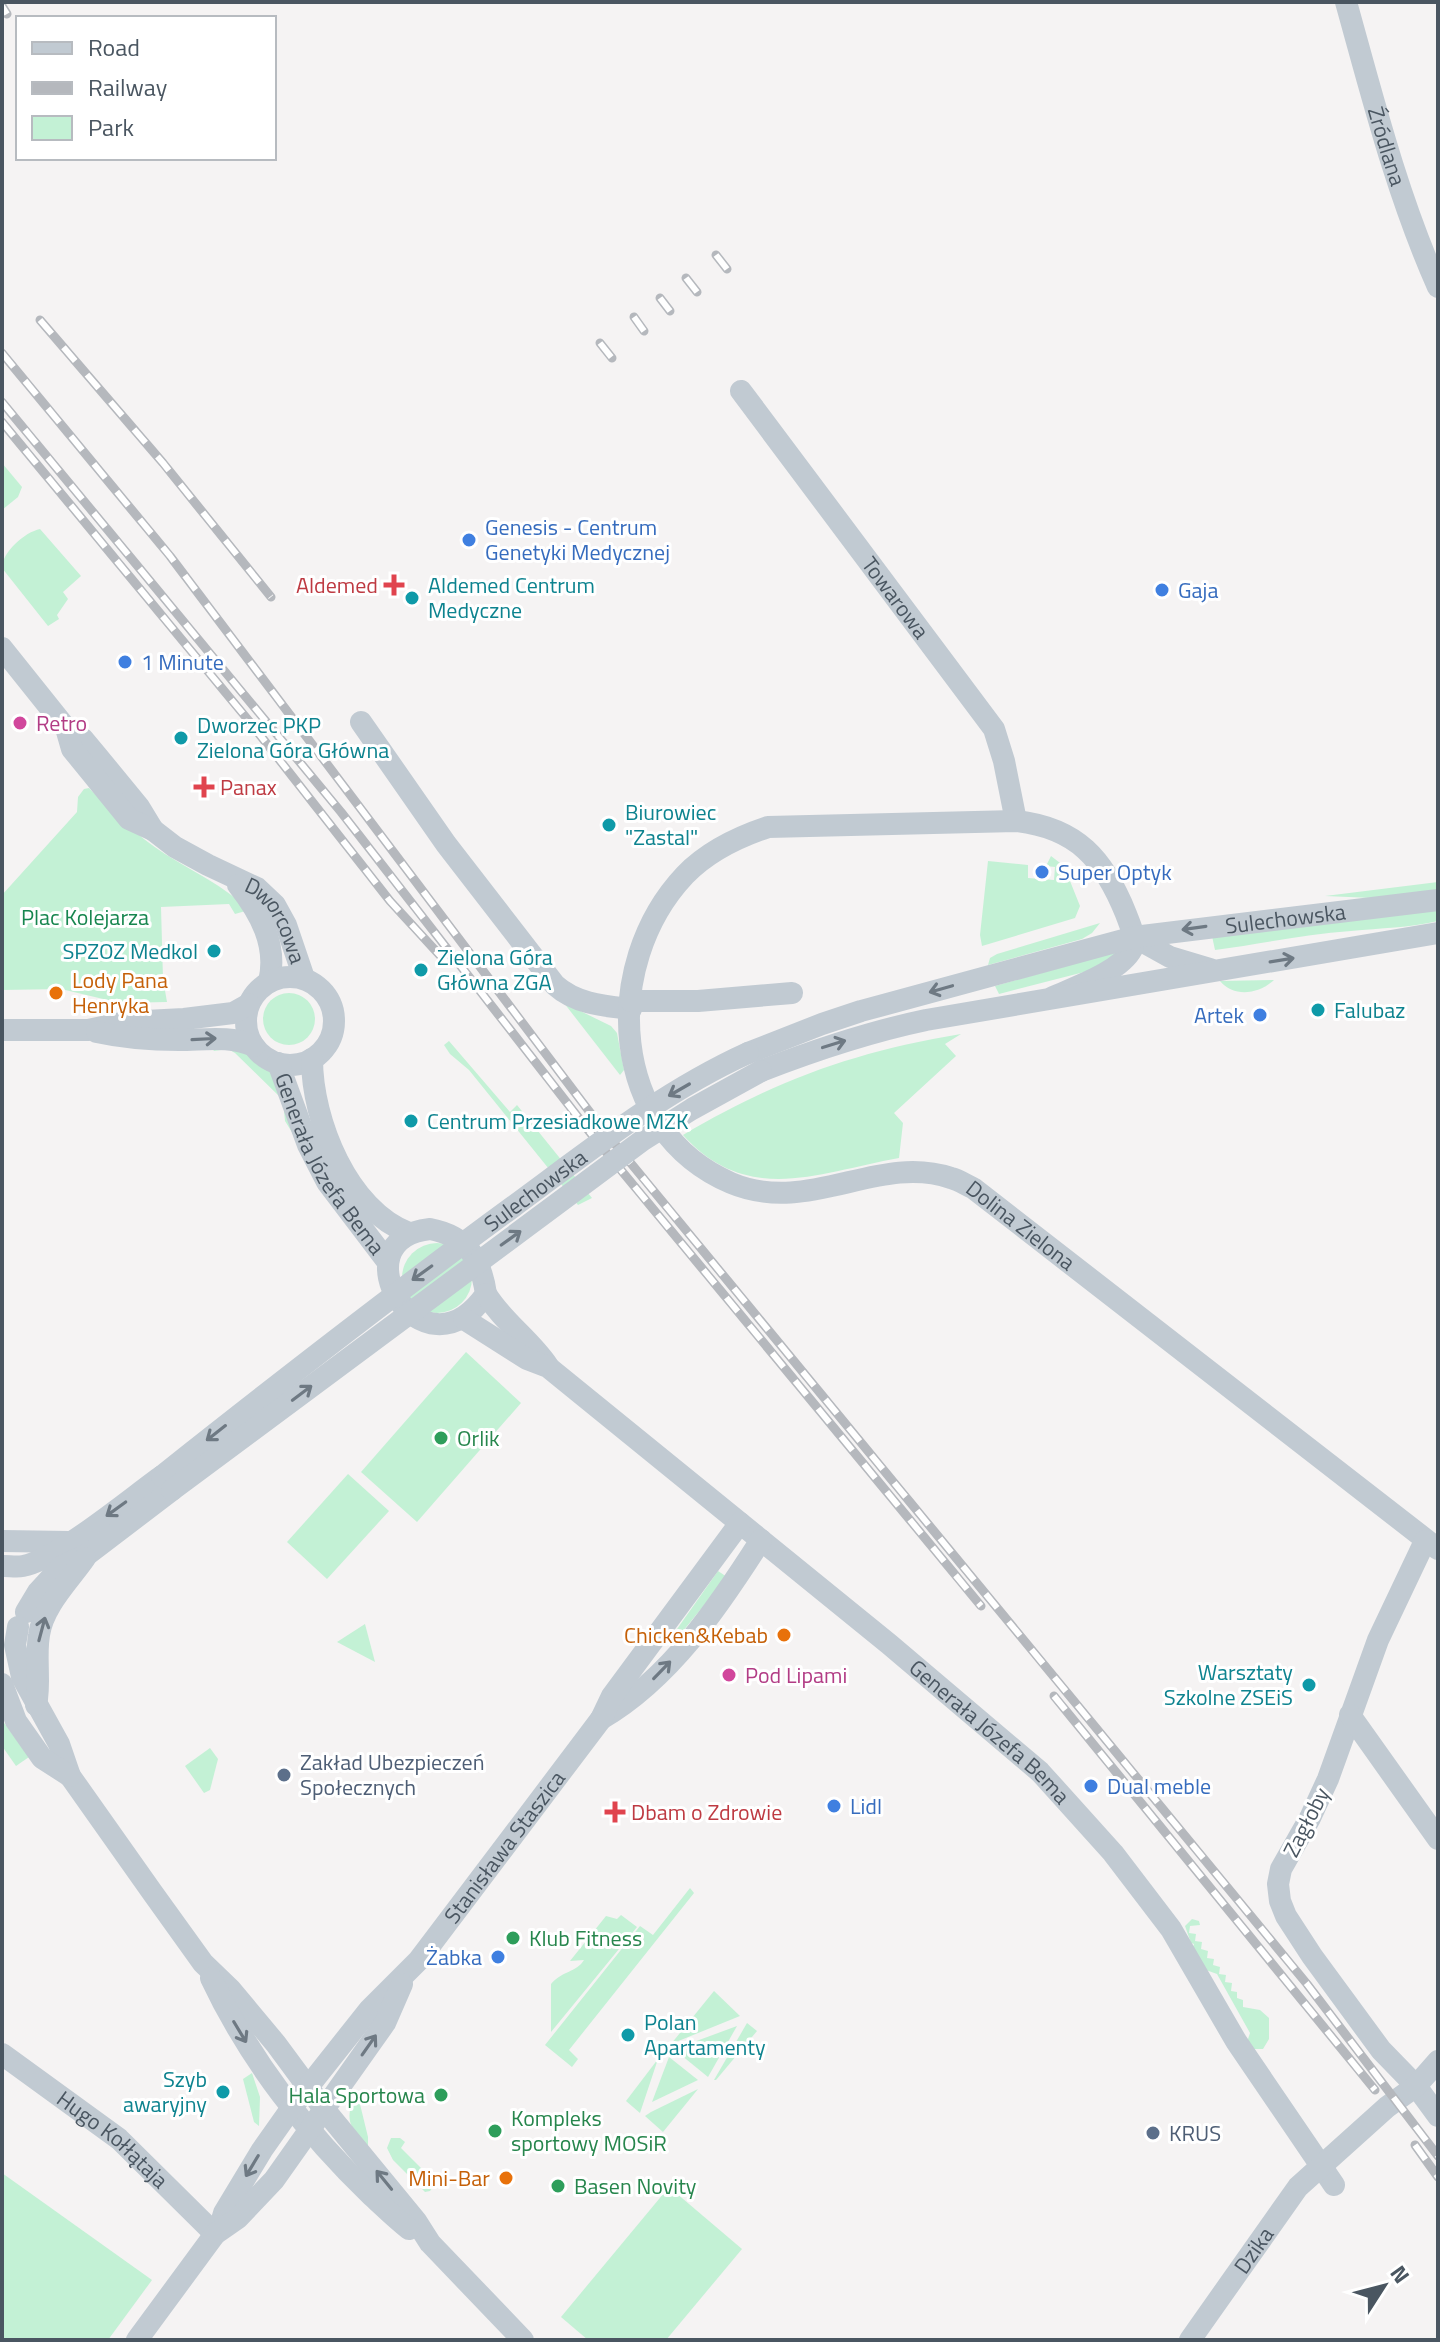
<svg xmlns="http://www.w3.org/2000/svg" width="1440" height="2342" font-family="'Titillium Web',sans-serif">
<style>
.green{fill:#c3f1d5}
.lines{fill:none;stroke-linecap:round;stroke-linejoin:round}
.minor{stroke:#c1cad2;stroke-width:22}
.rail-casing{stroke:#b5b8bd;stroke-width:9}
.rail{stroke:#fff;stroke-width:6;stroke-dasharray:18;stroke-linecap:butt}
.minor-bridge{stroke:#c1cad2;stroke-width:22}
.oneway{stroke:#6e7983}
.shop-dot{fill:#3f7fe0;stroke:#fff;stroke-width:3}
.health-dot{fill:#e0444e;stroke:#fff;stroke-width:3}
.culture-dot{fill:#0f9aa8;stroke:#fff;stroke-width:3}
.hotel-dot{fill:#d1479c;stroke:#fff;stroke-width:3}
.food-dot{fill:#e8710a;stroke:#fff;stroke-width:3}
.leisure-dot{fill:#2e9e5b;stroke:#fff;stroke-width:3}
.service-dot{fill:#5c6f8a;stroke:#fff;stroke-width:3}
.labels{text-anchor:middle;stroke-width:6;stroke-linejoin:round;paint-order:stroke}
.street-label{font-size:22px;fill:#4a5661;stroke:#fff}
.shop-label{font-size:22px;fill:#366cbe;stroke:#fff;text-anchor:start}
.health-label{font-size:22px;fill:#be3a42;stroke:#fff;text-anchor:start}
.culture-label{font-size:22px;fill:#0d838f;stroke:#fff;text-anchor:start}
.hotel-label{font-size:22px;fill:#b23c85;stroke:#fff;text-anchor:start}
.park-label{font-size:22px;fill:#17864f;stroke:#fff}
.food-label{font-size:22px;fill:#c56008;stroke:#fff;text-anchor:end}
.leisure-label{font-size:22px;fill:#27864d;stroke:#fff;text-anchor:start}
.service-label{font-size:22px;fill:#4e5e75;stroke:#fff;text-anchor:start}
</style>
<rect width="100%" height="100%" fill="#f5f3f3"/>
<g class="green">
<path d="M2,463L22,487L18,497L2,510Z"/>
<path d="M40,529L81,576L63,592L68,599L57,615L59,619L48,626L2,568C2,552 25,532 40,529Z"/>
<path d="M89,788C113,813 136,835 165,854C195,873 223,885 249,910L235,914L229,904L161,907L163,979L167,1002L120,1003L61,989L2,990V895L77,812L78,797L84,789Z"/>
<path d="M1051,856L1064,866L1080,906L1075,918L982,946L980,935L988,861L1028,865V878L1054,880L1055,867L1046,866Z"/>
<path d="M1438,882V890L1372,898L1325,896Z"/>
<path d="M1438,910V921C1409,928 1381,928 1351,931C1306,934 1260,944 1215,950L1212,936Z"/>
<path d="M1100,923L1092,933L1082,939L988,965L990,958L997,954Z"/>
<path d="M1116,952L1119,954L1092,970L999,994L995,986Z"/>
<path d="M1274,980C1259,994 1234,998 1220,981Z"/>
<circle cx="289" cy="1019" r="26"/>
<path d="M564,1003L611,1026L617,1033L624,1070L620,1075Z"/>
<path d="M961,1034L945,1044L956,1056L894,1113L903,1123L899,1158C820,1172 748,1207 683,1135C777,1080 853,1052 961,1034Z"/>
<path d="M449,1041L510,1112L517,1105L592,1198L578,1205L469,1070L450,1054L444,1045Z"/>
<path d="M203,1042C237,1044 256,1049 276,1078L311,1163L285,1121L283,1100L235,1053L228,1049L214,1051L210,1045L206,1047Z"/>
<circle cx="437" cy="1278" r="35"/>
<path d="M466,1352L521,1403L417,1522L361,1472Z"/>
<path d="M348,1474L389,1511L327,1579L287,1542Z"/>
<path d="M718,1571L727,1577L674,1642L670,1639Z"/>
<path d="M365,1624L375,1662L337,1642Z"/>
<path d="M2,1720L29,1757L16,1766L2,1746Z"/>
<path d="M210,1748L218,1759L210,1790L204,1793L185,1766Z"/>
<path d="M690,1888L694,1893L569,2050L578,2059L572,2067L545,2045L640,1926L653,1935Z"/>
<path d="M621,1915L637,1927L551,2032V1984C562,1971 577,1972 584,1960L570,1961L606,1916L617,1919Z"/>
<path d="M1192,1919L1199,1921L1200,1925L1190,1926L1189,1933L1196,1934L1195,1941L1202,1942L1201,1949L1208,1951L1207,1958L1214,1959L1213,1965L1220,1967L1219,1974L1226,1975L1225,1982L1232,1983L1231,1991L1237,1992V1998L1243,2000V2007L1260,2010L1269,2018V2039L1263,2049H1253L1247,2042L1250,2033L1217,1974L1206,1970L1193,1947L1194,1944L1191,1943L1185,1926Z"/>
<path d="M714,1991L740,2016L671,2044Z"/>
<path d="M747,2023L757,2031L716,2080H714Z"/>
<path d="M737,2026L708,2077L681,2055L691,2043Z"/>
<path d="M669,2057L698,2080L652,2102Z"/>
<path d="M658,2059L640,2113L626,2101Z"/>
<path d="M252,2073L260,2097L259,2126L254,2122L243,2079Z"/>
<path d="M698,2089L663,2132L645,2116L651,2112Z"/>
<path d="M355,2096H358L368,2137V2148C352,2128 343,2122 355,2096Z"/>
<path d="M391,2138H400L405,2142L401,2148L431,2178L434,2177L435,2184L430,2191L425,2192L393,2160L387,2148Z"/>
<path d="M2,2173L152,2280L108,2340H2Z"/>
<path d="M669,2187L742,2249L666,2340H588L561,2317Z"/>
</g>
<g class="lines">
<g class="minor">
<path id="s1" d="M1346,2C1373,99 1397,195 1438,287"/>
<path id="s2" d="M741,391L994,729L1004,761L1016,821"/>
<path d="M2,648L66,728L83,739L98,757L139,807L153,830"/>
<path d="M361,722L446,844L555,985C576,1004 604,1006 631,1009"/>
<path id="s3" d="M66,728L72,749L129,819L153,830L175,847L208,865L257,888L275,905L286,925L304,978"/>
<path d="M238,885C260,913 278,945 269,982"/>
<path d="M1134,937L1170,957L1210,969"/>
<circle cx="290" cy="1021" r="44"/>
<path id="s4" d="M1053,997C1075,987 1120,972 1132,949C1137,938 1130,925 1126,914C1104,859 1077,828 1016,821L768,827C738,837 708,851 685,875C600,965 609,1131 731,1183C809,1216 878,1153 951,1178C959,1180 966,1185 973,1188L1438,1549"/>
<path d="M631,1001H698L792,993"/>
<path d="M2,1030H88L126,1022L184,1019L233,1013L249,1004"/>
<path d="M97,1032C124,1038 151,1040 179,1040C205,1040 229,1035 254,1046"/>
<path id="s5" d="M748,1053L822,1024L861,1011L1134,937L1438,900"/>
<path d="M312,1059C312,1121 348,1210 409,1233"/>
<path id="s6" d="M278,1063L308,1145L327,1182L387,1261"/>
<path d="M761,1071C815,1050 869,1032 926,1020L1438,933"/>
<path d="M430,1229C467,1236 481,1259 486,1294C422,1386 335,1239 430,1229Z"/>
<path d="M486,1294C503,1322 530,1339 548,1366"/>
<path id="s7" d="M464,1319L527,1359L548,1367L889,1644L1040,1772L1113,1853L1171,1929L1236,2041L1334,2185"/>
<path d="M2,1541L69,1542"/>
<path d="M1425,1541L1378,1640L1328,1779L1310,1818L1281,1869L1278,1884L1280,1901L1286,1916L1312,1956L1381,2050L1416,2086L1438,2116"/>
<path d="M4,1566C10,1566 17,1567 23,1566C57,1560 131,1498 162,1476"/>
<path d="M26,1612L38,1592L61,1567L88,1554L172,1490"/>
<path d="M18,1627L15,1645L22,1677L59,1744L70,1776L152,1892L203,1963L231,1990L276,2044L324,2109L416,2221L430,2243L523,2340"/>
<path d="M2,1684L16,1721L42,1758L70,1776"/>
<path d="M36,1705C41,1682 35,1659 39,1635C43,1606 69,1581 85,1558"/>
<path d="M1350,1715L1438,1839"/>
<path d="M601,1719C670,1679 719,1606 761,1540"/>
<path d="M211,1978C249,2059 308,2135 372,2196C384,2207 396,2219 409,2229"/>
<path id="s8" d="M2,2054L119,2139L215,2234"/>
<path id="s9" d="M219,2230L224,2213L262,2150L293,2106L369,2010L419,1960L601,1719L612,1696L740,1523"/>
<path d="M137,2340L215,2234L238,2218L274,2180L385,2023L402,1984"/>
<path id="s10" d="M1190,2340L1298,2187L1387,2107L1416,2086L1438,2061"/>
</g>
<defs>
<g id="rail">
<path d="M2,6L7,14"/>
<path d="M716,255L727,269"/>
<path d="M686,278L697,292"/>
<path d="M660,298L670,311"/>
<path d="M634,317L644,331"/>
<path d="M40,320L163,463L271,597"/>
<path d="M600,343L612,358"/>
<path d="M2,353L170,556L601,1127L1307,1984L1438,2156"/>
<path d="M2,402L341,812L592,1135L981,1606"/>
<path d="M2,422L249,721L390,901L446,962"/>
<path d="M1054,1696L1375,2090"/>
<path d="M1415,2145L1438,2177"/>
</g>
</defs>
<use href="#rail" class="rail-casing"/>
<use href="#rail" class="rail"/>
<g class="minor-bridge">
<path id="s11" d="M162,1476C278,1384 395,1293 514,1206C589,1151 662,1092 748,1053"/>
<path d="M172,1490L643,1140L692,1109L761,1071"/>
</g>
</g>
<defs><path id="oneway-shaft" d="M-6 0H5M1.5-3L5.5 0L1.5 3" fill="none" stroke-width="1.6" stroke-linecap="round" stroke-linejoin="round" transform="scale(2)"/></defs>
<g class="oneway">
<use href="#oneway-shaft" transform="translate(1194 928) rotate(172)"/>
<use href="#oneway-shaft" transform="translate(1282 960) rotate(-9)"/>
<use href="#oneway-shaft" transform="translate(941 989) rotate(164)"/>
<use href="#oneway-shaft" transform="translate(204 1039) rotate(-3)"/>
<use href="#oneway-shaft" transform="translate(834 1044) rotate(-17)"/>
<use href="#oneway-shaft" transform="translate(679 1090) rotate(150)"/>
<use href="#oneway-shaft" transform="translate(511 1238) rotate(-36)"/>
<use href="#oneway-shaft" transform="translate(422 1273) rotate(144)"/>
<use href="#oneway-shaft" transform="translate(302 1393) rotate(-37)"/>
<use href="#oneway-shaft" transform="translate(216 1433) rotate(142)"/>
<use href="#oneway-shaft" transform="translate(116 1509) rotate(144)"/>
<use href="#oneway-shaft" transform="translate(42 1629) rotate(-75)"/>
<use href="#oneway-shaft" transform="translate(662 1670) rotate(-46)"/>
<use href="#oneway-shaft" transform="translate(240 2032) rotate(59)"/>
<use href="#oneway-shaft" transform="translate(369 2045) rotate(-55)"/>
<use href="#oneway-shaft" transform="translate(252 2166) rotate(121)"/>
<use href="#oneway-shaft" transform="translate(384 2180) rotate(-129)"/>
</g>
<g class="shop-dot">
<circle cx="469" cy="540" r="8"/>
<circle cx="1162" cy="590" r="8"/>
<circle cx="125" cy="662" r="8"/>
<circle cx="1042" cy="872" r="8"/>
<circle cx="1260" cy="1015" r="8"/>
<circle cx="1091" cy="1786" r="8"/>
<circle cx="834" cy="1806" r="8"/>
<circle cx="498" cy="1957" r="8"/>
</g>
<g class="health-dot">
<path d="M390 573h8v8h8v8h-8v8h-8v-8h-8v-8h8z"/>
<path d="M200 775h8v8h8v8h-8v8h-8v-8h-8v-8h8z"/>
<path d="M611 1800h8v8h8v8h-8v8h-8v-8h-8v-8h8z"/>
</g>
<g class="culture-dot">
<circle cx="412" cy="598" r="8"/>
<circle cx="181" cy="738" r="8"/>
<circle cx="609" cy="825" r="8"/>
<circle cx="214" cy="951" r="8"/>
<circle cx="421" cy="970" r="8"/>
<circle cx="1318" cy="1010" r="8"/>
<circle cx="411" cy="1121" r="8"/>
<circle cx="1309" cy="1685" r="8"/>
<circle cx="628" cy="2035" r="8"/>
<circle cx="223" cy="2092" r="8"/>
</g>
<g class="hotel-dot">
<circle cx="20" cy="723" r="8"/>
<circle cx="729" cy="1675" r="8"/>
</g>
<g class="food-dot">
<circle cx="56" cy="993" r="8"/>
<circle cx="784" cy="1635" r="8"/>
<circle cx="506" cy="2178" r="8"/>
</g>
<g class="leisure-dot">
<circle cx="441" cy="1438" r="8"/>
<circle cx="513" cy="1938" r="8"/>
<circle cx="441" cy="2095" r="8"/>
<circle cx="495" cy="2131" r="8"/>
<circle cx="558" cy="2186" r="8"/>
</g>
<g class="service-dot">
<circle cx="284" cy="1775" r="8"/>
<circle cx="1153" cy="2133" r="8"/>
</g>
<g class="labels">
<g class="street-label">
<text dy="8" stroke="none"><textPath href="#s1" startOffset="150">Źródlana</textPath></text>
<text dy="8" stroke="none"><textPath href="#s2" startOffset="258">Towarowa</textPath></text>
<text dy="8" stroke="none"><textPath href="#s5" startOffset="556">Sulechowska</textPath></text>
<text dy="8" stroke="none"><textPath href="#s3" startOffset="296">Dworcowa</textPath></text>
<text dy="8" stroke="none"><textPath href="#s6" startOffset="114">Generała Józefa Bema</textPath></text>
<text dy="8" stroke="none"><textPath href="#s11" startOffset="470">Sulechowska</textPath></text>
<text dy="8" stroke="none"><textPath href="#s4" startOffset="1300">Dolina Zielona</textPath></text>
<text dy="8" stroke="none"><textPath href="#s7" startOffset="670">Generała Józefa Bema</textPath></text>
<text transform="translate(1306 1822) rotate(-63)" y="8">Zagłoby</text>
<text dy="8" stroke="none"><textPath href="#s9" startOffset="480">Stanisława Staszica</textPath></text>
<text dy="8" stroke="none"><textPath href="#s8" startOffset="140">Hugo Kołłątaja</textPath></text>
<text dy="8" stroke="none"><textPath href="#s10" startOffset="110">Dzika</textPath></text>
</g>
<g class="shop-label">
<text x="485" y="535">Genesis - Centrum<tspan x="485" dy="25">Genetyki Medycznej</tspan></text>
<text x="1178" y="598">Gaja</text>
<text x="141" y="670">1 Minute</text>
<text x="1058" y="880">Super Optyk</text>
<text x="1244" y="1023" text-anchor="end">Artek</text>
<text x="1107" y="1794">Dual meble</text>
<text x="850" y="1814">Lidl</text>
<text x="482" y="1965" text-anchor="end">Żabka</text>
</g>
<g class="health-label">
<text x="378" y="593" text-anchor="end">Aldemed</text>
<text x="220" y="795">Panax</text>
<text x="631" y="1820">Dbam o Zdrowie</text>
</g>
<g class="culture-label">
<text x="428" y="593">Aldemed Centrum<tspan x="428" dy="25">Medyczne</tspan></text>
<text x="197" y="733">Dworzec PKP<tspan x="197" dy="25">Zielona Góra Główna</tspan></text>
<text x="625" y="820">Biurowiec<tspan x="625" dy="25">"Zastal"</tspan></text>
<text x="198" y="959" text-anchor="end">SPZOZ Medkol</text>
<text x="437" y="965">Zielona Góra<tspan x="437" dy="25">Główna ZGA</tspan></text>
<text x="1334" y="1018">Falubaz</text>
<text x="427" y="1129">Centrum Przesiadkowe MZK</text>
<text x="1293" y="1680" text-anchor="end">Warsztaty<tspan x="1293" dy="25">Szkolne ZSEiS</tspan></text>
<text x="644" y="2030">Polan<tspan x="644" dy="25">Apartamenty</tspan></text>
<text x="207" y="2087" text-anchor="end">Szyb<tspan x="207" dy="25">awaryjny</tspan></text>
</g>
<g class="hotel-label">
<text x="36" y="731">Retro</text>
<text x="745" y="1683">Pod Lipami</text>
</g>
<g class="park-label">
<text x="85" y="925">Plac Kolejarza</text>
</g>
<g class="food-label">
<text x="72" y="988" text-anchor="start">Lody Pana<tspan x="72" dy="25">Henryka</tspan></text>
<text x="768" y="1643">Chicken&amp;Kebab</text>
<text x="490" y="2186">Mini-Bar</text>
</g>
<g class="leisure-label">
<text x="457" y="1446">Orlik</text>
<text x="529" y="1946">Klub Fitness</text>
<text x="425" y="2103" text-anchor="end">Hala Sportowa</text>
<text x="511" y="2126">Kompleks<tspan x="511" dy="25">sportowy MOSiR</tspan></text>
<text x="574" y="2194">Basen Novity</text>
</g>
<g class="service-label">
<text x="300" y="1770">Zakład Ubezpieczeń<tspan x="300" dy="25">Społecznych</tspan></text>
<text x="1169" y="2141">KRUS</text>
</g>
</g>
<rect width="1440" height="2342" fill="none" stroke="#4a5661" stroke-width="8"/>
<rect x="16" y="16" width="260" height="144" fill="#ffffff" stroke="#b7bbc0" stroke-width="2"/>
<rect x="32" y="42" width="40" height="12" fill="#c1cad2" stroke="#b7bbc0" stroke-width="2"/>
<text x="88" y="56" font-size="24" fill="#4a5661">Road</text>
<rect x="32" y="82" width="40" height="12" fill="#b5b8bd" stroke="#b7bbc0" stroke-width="2"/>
<text x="88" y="96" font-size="24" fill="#4a5661">Railway</text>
<rect x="32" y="116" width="40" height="24" fill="#c3f1d5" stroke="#b7bbc0" stroke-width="2"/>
<text x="88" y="136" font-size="24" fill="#4a5661">Park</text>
<g transform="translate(1384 2286) rotate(54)" stroke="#ffffff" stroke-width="6" paint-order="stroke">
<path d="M0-6L14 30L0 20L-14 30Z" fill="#4a5661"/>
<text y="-12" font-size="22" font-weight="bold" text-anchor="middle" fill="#4a5661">N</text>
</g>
</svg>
